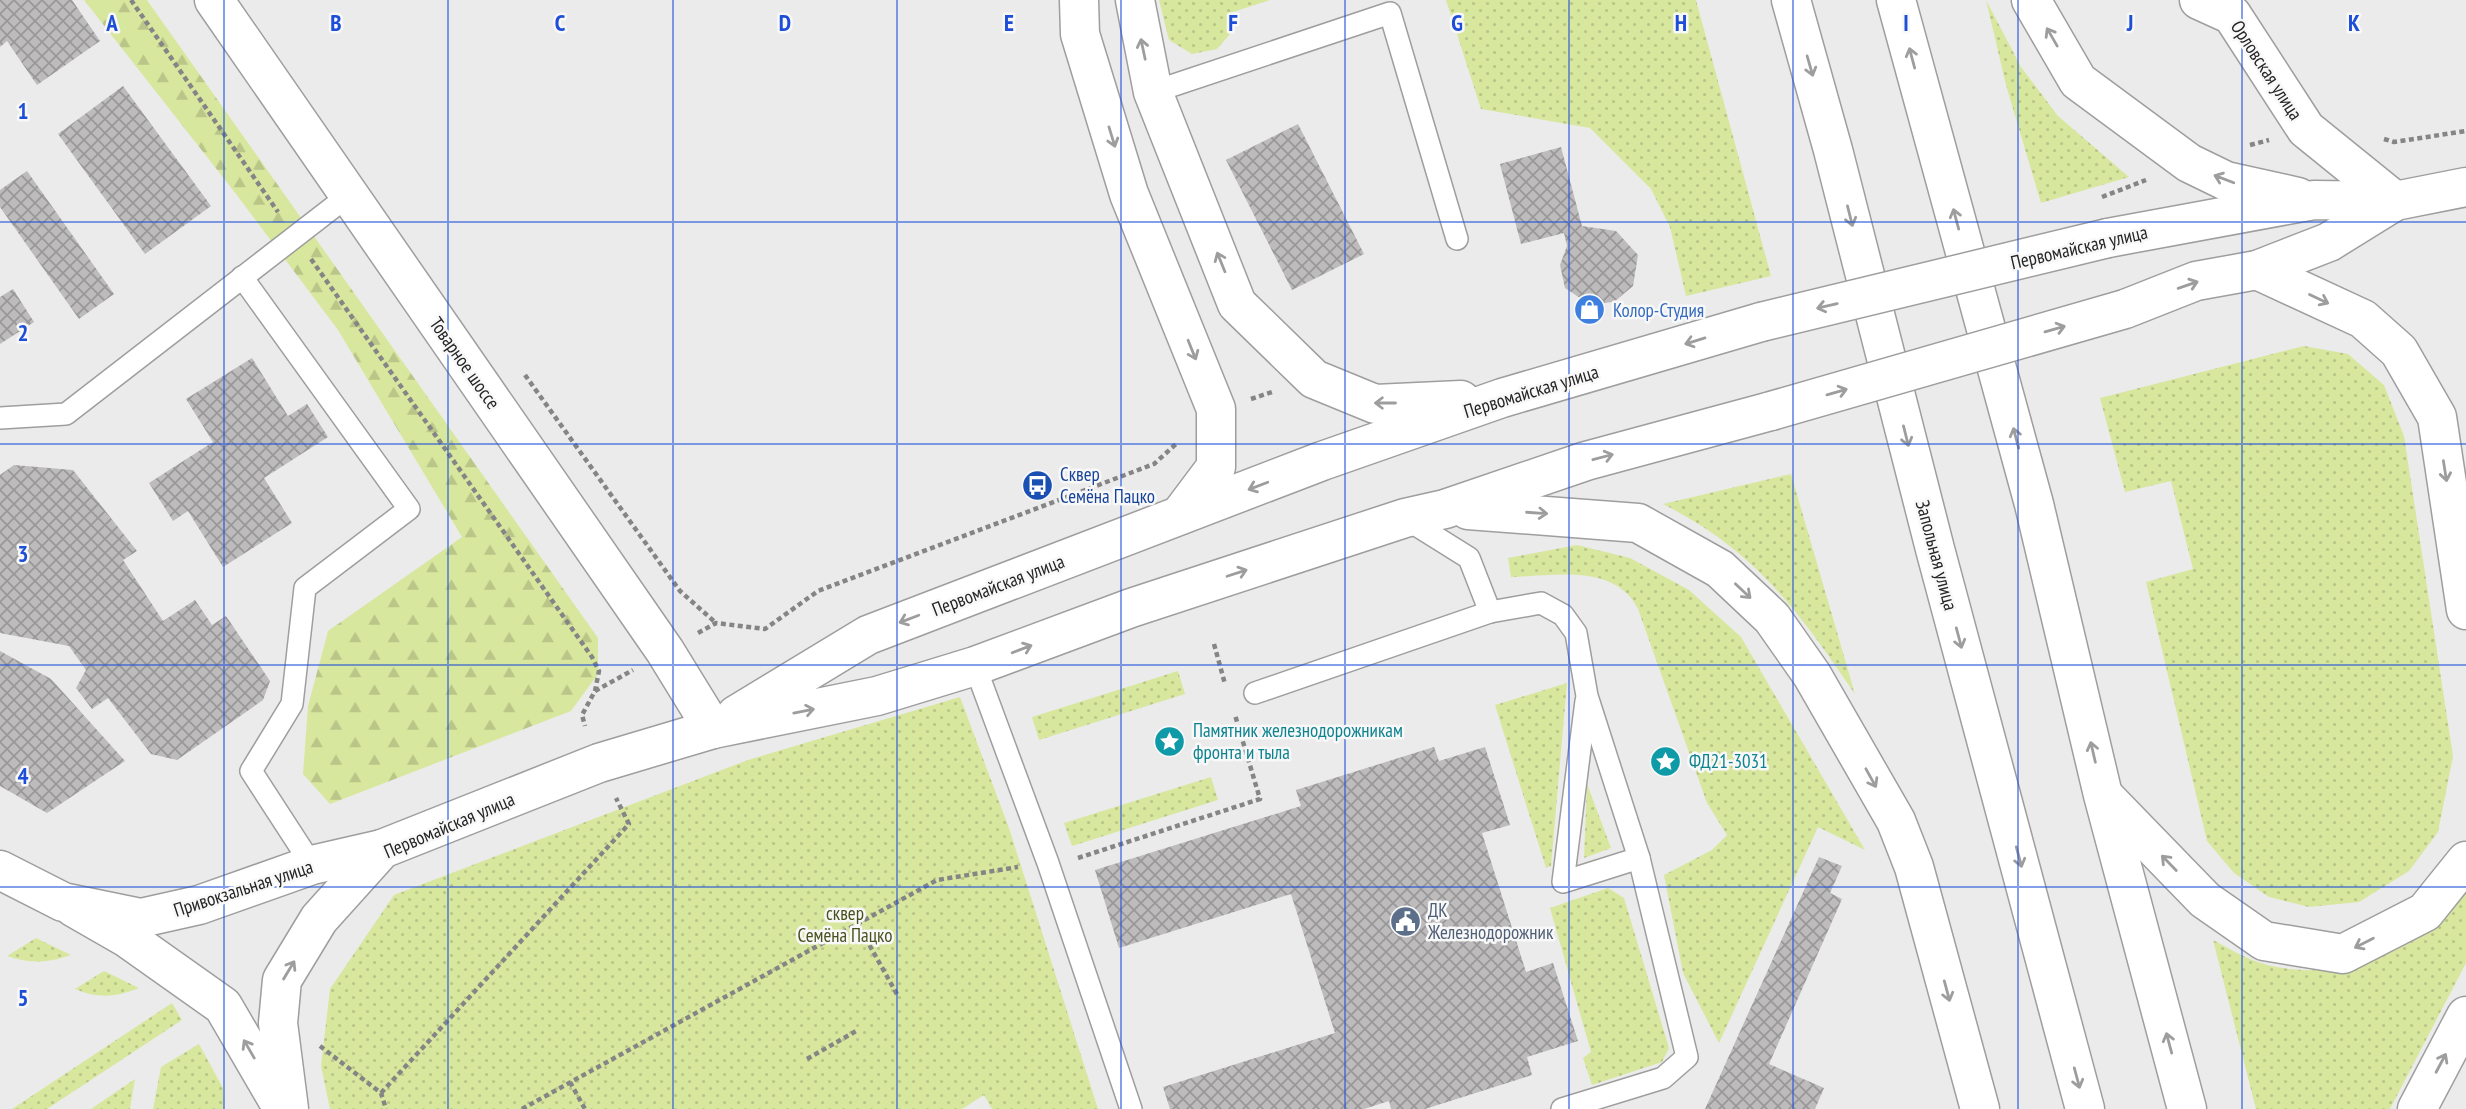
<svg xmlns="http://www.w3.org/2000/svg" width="2466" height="1109" font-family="'PT Sans Narrow',sans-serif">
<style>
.green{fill:url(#green-dots)}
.forest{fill:url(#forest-firs)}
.building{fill:url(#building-cross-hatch)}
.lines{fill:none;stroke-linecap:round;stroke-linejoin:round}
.service-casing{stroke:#9e9e9f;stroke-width:24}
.minor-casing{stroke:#9e9e9f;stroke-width:41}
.tertiary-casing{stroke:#9e9e9f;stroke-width:41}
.path{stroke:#858586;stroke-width:4.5;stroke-dasharray:5 3.5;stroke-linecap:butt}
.service{stroke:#fff;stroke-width:21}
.minor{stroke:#fff;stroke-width:38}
.tertiary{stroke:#fff;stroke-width:38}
.tertiary-bridge-casing{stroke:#9e9e9f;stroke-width:41;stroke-linecap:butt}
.tertiary-bridge{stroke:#fff;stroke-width:38}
.oneway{stroke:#9d9d9d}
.grid{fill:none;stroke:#1d4ed8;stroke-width:2;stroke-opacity:0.55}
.labels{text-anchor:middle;stroke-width:5;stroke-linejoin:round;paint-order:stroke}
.street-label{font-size:19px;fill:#252526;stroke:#f8f8f9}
.shop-label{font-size:19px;fill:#366cbe;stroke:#f8f8f9;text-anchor:start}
.transit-label{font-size:19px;fill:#164399;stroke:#f8f8f9;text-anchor:start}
.culture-label{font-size:19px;fill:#0d838f;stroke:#f8f8f9;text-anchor:start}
.service-label{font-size:19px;fill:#4e5e75;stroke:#f8f8f9;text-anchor:start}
.park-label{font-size:19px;fill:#48511b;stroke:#f8f8f9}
.grid-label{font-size:23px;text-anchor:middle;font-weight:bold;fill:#1d4ed8;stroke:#f8f8f9;stroke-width:5;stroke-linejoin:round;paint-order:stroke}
</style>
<defs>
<pattern id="green-dots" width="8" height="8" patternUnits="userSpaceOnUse" patternTransform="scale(1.75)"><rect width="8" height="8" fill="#d8e79e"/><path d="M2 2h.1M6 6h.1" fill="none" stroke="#b9c688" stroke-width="1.8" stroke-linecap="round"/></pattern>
<pattern id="forest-firs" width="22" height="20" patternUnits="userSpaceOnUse" patternTransform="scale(1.75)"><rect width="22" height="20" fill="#d8e79e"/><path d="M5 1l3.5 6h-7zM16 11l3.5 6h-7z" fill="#b9c688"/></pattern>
<pattern id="building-cross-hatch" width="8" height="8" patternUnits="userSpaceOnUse" patternTransform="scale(1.75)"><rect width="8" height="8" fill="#bdbbbc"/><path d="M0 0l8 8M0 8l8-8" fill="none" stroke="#999899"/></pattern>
</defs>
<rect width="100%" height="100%" fill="#ebebec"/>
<g class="green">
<path d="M1159,0H1270L1230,13L1231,33L1217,49L1192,54L1169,40Z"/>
<path d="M1446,0H1696L1771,276L1686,296L1670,227L1651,189L1590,128L1481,109Z"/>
<path d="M1986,0L2021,67L2058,116L2129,177L2041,203L2006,85Z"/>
<path d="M2304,346L2348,354L2384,385L2404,436L2453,756L2438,832L2409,871L2359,902L2309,907L2269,897L2234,873L2207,841L2146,582L2193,569L2171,481L2125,492L2100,398Z"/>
<path d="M1791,474L1855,694C1798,611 1756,551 1663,504Z"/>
<path d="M1577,545L1630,558L1689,590L1741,637L1865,850L1818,827L1719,1043L1683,973L1664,875L1712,850L1727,835L1707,803L1638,609C1615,563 1554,576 1511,577L1508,558Z"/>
<path d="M1178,671L1185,694L1039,740L1032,717Z"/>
<path d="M1567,683L1551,866L1546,868L1495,705Z"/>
<path d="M960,697L1009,828L1098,1109H992L984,1095L962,1109H330L321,1066L330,989L394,895L748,760Z"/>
<path d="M1211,777L1218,800L1072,846L1064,823Z"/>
<path d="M1587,784L1611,848L1584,858Z"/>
<path d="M1608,888L1624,898L1669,1048L1662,1062L1592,1085L1583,1058L1591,1052L1550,908Z"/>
<path d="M2466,892V963L2390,1109H2256L2213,940C2228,948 2245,958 2261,963C2336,986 2420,953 2466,892Z"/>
<path d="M36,938L71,955C48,963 31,964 7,956Z"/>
<path d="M104,971L139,988C116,997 99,999 75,989Z"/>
<path d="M172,1003L182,1020L47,1109H12Z"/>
<path d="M199,1044L223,1088L224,1109H153L161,1067Z"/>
<path d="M135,1079L130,1109H91Z"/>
</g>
<path class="forest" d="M84,0H147L598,638V674L571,711L330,804L303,774L308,706L328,631L462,537L338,330L236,194Z"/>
<g class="building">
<path d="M0,0H72L100,41L37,85L7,41L0,47Z"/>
<path d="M123,86L211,206L145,254L58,134Z"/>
<path d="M1298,124L1364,254L1292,290L1226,160Z"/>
<path d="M1561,147L1582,226L1616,231L1638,255L1633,286L1614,302L1589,304L1565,288L1560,265L1567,246L1564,233L1521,244L1500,164Z"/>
<path d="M27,171L114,294L79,319L0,207V190Z"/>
<path d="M13,289L34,322L0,344V297Z"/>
<path d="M252,358L288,416L307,404L328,437L264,478L292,523L223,567L188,511L173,521L149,483L213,442L186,399Z"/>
<path d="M14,465L73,470L137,551L123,560L163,621L195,600L212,625L226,616L270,681L263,700L177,760L151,754L108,698L92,709L76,688L86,670L69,646L0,633V475Z"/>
<path d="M0,651L51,679L125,761L47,813L0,786Z"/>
<path d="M1434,747L1439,761L1485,747L1510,825L1482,833L1526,972L1553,963L1578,1041L1527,1057L1532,1075L1425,1109H1391L1389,1101L1364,1109H1170L1163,1087L1335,1033L1291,894L1119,948L1095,870L1301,806L1296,790Z"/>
<path d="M1819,857L1842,866L1830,893L1842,899L1769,1064L1824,1088L1815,1109H1705Z"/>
</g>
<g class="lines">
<defs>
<g id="service">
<path d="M1153,92L1390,13L1457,239"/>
<path d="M242,277L409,509L305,588L292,704L251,771L312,865"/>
<path d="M0,418L66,414L349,195"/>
<path d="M1405,518L1469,558L1490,612"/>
<path d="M975,666L1048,863L1131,1109"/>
<path d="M1255,693L1490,612L1541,603L1563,615L1576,633L1587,696L1639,858L1687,1057L1663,1078L1562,1109"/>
<path d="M1586,701L1563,882L1639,858"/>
</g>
<g id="minor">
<path d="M2199,0L2232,15L2306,129L2395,201"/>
<path d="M73,907L127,938L223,1006L283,1109"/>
</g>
<g id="tertiary">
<path d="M214,0L665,651L713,729"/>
<path d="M1079,0L1080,34L1129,194L1216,409V467L1180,515"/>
<path d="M1135,0L1153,92L1237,304L1314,379L1375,404L1461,400"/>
<path d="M1791,0L1833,150L1935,549L2085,1109"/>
<path d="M1896,0L2034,504L2103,795L2187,1109"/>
<path d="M2031,0L2078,81L2189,163L2226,181L2298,197"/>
<path d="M2108,238L2314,200L2395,201L2466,187"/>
<path d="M2257,270L2363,319L2399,351L2437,417L2466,610"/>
<path d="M2125,309L2196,281L2257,270L2329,242L2395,201"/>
<path d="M1468,510L1638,523L1720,569L1772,618L1812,675L1896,821L1914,867L1980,1109"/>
<path d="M736,715L868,635L1322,461L1502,398L1761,322"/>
<path d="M2105,797L2205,900L2264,941L2343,954L2425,912L2466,861"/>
<path d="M0,870L63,902L141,918L199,905L312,865L382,849"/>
<path d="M289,1109L278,1023L282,980L319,919L382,849L599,763L713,729L877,696L975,666L1131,608L1405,518L1445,509L1586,461L1771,411"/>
<path d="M2417,1109L2466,1016"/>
</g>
</defs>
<use href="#service" class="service-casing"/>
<use href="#minor" class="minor-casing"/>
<use href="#tertiary" class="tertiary-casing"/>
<g class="path">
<path d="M131,0L278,212"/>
<path d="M2384,139L2394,142L2466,131"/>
<path d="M2250,145L2269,140"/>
<path d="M2102,197L2146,180"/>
<path d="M311,259L592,657L599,671L595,691L582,715L585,726"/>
<path d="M525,375L680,591L716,623"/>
<path d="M1251,399L1272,392"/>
<path d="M698,633L716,623L765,629L818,591L1154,464L1176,444"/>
<path d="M1214,644L1225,684"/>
<path d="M595,691L633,670"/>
<path d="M1078,858L1260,799L1235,715"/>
<path d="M857,923L898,996"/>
<path d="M320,1046L381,1093L386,1109"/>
<path d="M807,1059L858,1030"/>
<path d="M570,1082L585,1109"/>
<path d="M381,1093L629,824L616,798"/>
<path d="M522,1109L937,880L1018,867"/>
</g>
<use href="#service" class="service"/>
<use href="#minor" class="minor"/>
<use href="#tertiary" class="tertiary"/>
<defs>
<g id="tertiary-bridge">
<path d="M1761,322L2108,238"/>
<path d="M1771,411L2125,309"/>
</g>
</defs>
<use href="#tertiary-bridge" class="tertiary-bridge-casing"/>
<use href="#tertiary-bridge" class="tertiary-bridge"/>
</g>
<defs><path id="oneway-shaft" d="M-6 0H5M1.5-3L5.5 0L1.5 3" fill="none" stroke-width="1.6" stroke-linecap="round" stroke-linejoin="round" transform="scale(1.75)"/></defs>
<g class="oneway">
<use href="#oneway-shaft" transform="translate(2052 37) rotate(-120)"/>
<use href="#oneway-shaft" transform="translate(1143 49) rotate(-102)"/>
<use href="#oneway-shaft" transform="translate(1912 58) rotate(-105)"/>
<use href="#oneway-shaft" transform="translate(1810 66) rotate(74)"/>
<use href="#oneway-shaft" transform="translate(1112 137) rotate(73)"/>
<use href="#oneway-shaft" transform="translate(2224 179) rotate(-159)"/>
<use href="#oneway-shaft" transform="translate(1850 216) rotate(76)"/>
<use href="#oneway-shaft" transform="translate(1956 219) rotate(-105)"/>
<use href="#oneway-shaft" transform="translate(1221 262) rotate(-112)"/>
<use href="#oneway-shaft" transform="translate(2188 285) rotate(-19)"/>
<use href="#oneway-shaft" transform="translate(2319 299) rotate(25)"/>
<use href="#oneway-shaft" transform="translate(1827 306) rotate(167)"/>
<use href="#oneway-shaft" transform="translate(2055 329) rotate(-16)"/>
<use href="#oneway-shaft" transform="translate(1695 341) rotate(163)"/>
<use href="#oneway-shaft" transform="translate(1192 350) rotate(68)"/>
<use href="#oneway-shaft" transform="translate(1837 392) rotate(-16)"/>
<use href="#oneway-shaft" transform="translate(1385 403) rotate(180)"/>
<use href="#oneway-shaft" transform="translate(1906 436) rotate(76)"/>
<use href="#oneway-shaft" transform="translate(2016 438) rotate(-105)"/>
<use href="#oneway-shaft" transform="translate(1603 457) rotate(-15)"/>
<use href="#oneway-shaft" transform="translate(2445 471) rotate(81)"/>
<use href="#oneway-shaft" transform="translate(1258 486) rotate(159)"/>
<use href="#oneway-shaft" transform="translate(1537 513) rotate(4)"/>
<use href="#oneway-shaft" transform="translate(1237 573) rotate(-18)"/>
<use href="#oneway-shaft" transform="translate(1743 591) rotate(43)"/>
<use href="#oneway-shaft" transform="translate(909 619) rotate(159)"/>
<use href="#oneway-shaft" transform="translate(1959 638) rotate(75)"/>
<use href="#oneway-shaft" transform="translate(1022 649) rotate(-21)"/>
<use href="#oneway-shaft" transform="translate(804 711) rotate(-11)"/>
<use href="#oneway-shaft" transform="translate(2093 752) rotate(-103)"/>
<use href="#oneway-shaft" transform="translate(1871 778) rotate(61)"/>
<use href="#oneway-shaft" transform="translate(2019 857) rotate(75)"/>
<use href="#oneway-shaft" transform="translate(2169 863) rotate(-134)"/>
<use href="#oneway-shaft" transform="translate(2364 943) rotate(153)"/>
<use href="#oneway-shaft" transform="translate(289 970) rotate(-59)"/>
<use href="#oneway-shaft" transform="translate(1947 991) rotate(75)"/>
<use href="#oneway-shaft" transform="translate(2169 1043) rotate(-105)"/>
<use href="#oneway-shaft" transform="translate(249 1049) rotate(-120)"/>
<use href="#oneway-shaft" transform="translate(2441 1063) rotate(-62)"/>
<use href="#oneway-shaft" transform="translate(2077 1078) rotate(75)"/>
</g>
<path class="grid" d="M224,0V1109M448,0V1109M673,0V1109M897,0V1109M1121,0V1109M1345,0V1109M1569,0V1109M1793,0V1109M2018,0V1109M2242,0V1109M0,222H2466M0,444H2466M0,665H2466M0,887H2466"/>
<defs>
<symbol id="shop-disc" viewBox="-11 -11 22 22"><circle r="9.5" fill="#3f7fe0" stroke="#f8f8f9"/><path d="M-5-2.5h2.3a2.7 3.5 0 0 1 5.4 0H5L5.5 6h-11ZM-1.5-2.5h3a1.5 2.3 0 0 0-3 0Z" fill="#fff"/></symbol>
<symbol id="bus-disc" viewBox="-11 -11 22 22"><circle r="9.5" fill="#1a4fb4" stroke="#f8f8f9"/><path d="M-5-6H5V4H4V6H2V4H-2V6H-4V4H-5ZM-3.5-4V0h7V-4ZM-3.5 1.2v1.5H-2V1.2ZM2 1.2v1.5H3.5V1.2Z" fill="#fff"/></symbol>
<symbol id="sight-disc" viewBox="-11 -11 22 22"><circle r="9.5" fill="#0f9aa8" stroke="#f8f8f9"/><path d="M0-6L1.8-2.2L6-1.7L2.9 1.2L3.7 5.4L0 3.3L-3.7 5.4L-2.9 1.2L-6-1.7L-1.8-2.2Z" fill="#fff"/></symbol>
<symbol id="civic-disc" viewBox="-11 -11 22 22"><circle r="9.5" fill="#5c6f8a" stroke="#f8f8f9"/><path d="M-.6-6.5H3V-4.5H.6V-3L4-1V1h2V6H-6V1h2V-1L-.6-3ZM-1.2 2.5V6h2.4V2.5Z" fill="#fff"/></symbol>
</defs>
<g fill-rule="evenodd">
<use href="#shop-disc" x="1572" y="292" width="35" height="35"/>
<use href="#bus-disc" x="1020" y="468" width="35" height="35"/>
<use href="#sight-disc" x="1152" y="724" width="35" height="35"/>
<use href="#sight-disc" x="1648" y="744" width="35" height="35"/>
<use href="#civic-disc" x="1388" y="904" width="35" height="35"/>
</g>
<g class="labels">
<g class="street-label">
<text transform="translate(2267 70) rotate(57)" y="7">Орловская улица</text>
<text transform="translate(2079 247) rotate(-13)" y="7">Первомайская улица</text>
<text transform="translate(465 363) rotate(55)" y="7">Товарное шоссе</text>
<text transform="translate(1531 391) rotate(-17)" y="7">Первомайская улица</text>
<text transform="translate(1937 555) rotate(75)" y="7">Запольная улица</text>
<text transform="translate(998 585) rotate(-21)" y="7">Первомайская улица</text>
<text transform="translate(449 825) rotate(-23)" y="7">Первомайская улица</text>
<text transform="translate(243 888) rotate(-18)" y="7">Привокзальная улица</text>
</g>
<g class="shop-label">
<text x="1613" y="317">Колор-Студия</text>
</g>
<g class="transit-label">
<text x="1060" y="481">Сквер<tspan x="1060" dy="22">Семёна Пацко</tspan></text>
</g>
<g class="culture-label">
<text x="1193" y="737">Памятник железнодорожникам<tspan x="1193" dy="22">фронта и тыла</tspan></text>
<text x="1689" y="768">ФД21-3031</text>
</g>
<g class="service-label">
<text x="1428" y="917">ДК<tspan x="1428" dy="22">Железнодорожник</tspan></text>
</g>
<g class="park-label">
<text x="845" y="920">сквер<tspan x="845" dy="22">Семёна Пацко</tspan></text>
</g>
</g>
<g class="grid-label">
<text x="112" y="31">A</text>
<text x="336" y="31">B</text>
<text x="560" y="31">C</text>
<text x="785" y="31">D</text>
<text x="1009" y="31">E</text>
<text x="1233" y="31">F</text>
<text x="1457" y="31">G</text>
<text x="1681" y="31">H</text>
<text x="1906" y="31">I</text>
<text x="2130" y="31">J</text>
<text x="2354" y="31">K</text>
<text x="23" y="119">1</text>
<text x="23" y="341">2</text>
<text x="23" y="562">3</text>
<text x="23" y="784">4</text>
<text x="23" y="1006">5</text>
</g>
</svg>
